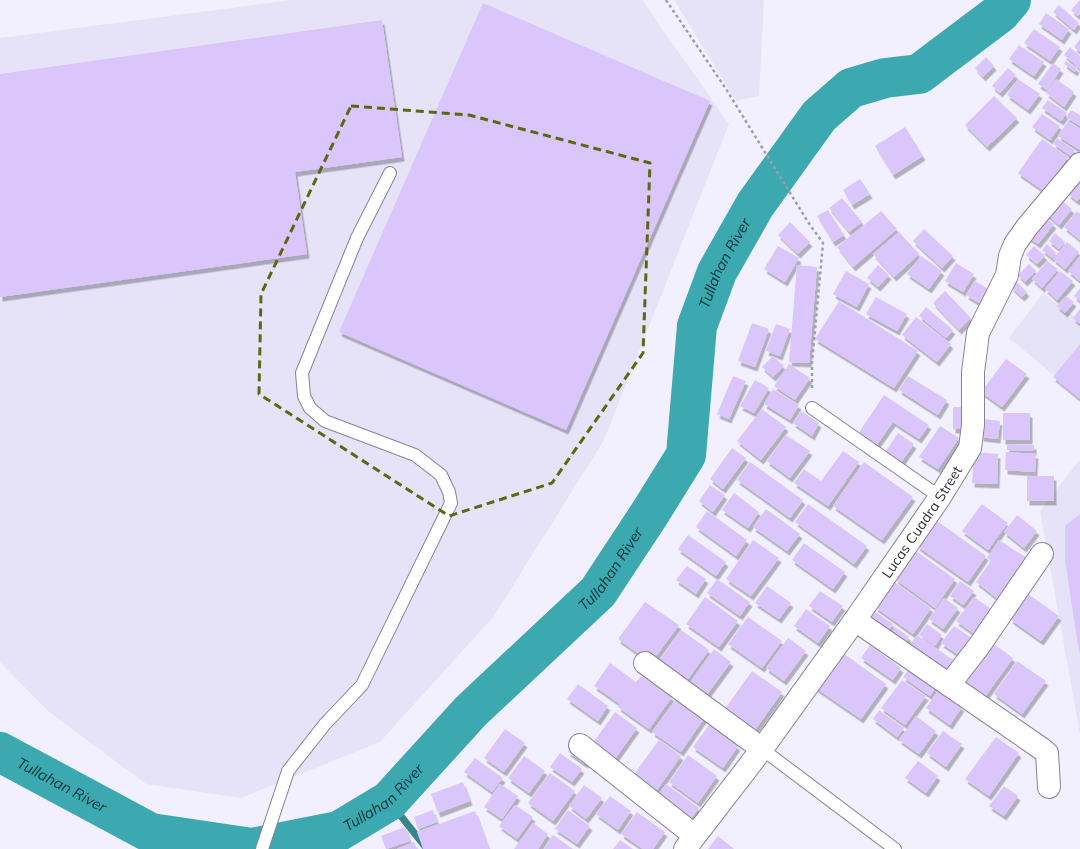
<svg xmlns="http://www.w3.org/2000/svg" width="1080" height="849" font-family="Mulish,sans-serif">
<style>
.built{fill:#e6e3f8}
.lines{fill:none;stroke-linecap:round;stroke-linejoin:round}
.stream{stroke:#38848b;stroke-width:7}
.river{stroke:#3ca9b1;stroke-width:40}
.building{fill:#dbc6fc;filter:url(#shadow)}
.service-casing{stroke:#868491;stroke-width:14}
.minor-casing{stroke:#868491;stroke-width:24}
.path{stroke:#9f9ea8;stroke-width:2.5;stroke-dasharray:3 3;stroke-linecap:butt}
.service{stroke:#fff;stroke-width:12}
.minor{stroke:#fff;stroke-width:22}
.marked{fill:none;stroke:#5b680e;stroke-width:3;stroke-dasharray:8 5;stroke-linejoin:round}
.labels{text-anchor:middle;stroke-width:3;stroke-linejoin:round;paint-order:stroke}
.street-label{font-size:14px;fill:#2f2e33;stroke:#fff}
.water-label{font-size:15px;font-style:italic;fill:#003437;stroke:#fff}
</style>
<defs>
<filter id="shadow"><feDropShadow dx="2.5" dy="4.5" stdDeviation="0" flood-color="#0004"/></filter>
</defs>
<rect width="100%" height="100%" fill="#f2f0fe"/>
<g class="built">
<path d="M292,0H642L729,124L604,440L494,616L380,742L241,798L146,784L48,711L0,662V38Z"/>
<path d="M674,0H764L759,96L736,101Z"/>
<path d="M1043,293L1080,321V397L1009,338Z"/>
<path d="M1080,459V734L1040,511Z"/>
</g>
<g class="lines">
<path class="stream" d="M389,801L427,849"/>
<path class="river" id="s1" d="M0,752L151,833L252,848L339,831L389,801L471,711L598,592L650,513L686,455L697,326L717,272L755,205L819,116L851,88L885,78L919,74L1000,13L1011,0"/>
</g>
<g class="building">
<path d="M1080,0V14L1078,16L1071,10Z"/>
<path d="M483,3L710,101L566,430L339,332Z"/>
<path d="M1059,5L1079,23L1074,30L1053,12Z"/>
<path d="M1046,13L1069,29L1062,40L1039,24Z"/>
<path d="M382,20L402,157L295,172L307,254L0,297V74Z"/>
<path d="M1034,29L1060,47L1050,61L1024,43Z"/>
<path d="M1080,39V52L1074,47Z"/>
<path d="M1019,45L1044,62L1034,76L1009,59Z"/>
<path d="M1070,47L1080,56V69L1064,55Z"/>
<path d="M986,57L994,66L983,77L975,68Z"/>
<path d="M1066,61L1077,68L1075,72L1064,64Z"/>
<path d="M1053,63L1061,69L1047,90L1038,84Z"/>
<path d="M1008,68L1016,75L1000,93L992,86Z"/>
<path d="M1018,79L1040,94L1028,110L1007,95Z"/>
<path d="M1056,79L1074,92L1064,107L1046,93Z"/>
<path d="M994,96L1017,118L987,147L965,125Z"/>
<path d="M1048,100L1067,113L1061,121L1042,108Z"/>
<path d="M1071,110L1080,115V126L1066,117Z"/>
<path d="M1042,114L1060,126L1050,140L1032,127Z"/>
<path d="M1068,121L1080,129V150L1058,136Z"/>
<path d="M905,127L923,156L893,175L875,146Z"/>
<path d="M1057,138L1075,150L1071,156L1053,144Z"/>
<path d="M1042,139L1068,157L1044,191L1018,173Z"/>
<path d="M860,179L870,194L852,205L843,190Z"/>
<path d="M1079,182L1080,183V198L1077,201L1068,194Z"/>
<path d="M1057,197L1072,209L1059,225L1044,212Z"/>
<path d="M842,198L862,222L849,232L829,208Z"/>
<path d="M828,210L844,235L833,242L817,216Z"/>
<path d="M881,211L897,229L853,267L837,247Z"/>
<path d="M1077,211L1080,214V240L1064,227Z"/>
<path d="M1041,214L1054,224L1038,244L1025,235Z"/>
<path d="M790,222L810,242L798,254L778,235Z"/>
<path d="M924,229L953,256L942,268L913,241Z"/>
<path d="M899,232L919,254L894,277L873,254Z"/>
<path d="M1055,233L1065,242L1059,249L1049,241Z"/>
<path d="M1067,242L1079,252L1065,269L1053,259Z"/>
<path d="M1047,244L1056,253L1052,258L1042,250Z"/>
<path d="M778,246L799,258L785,282L764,269Z"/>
<path d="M1034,246L1045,256L1037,264L1026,255Z"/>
<path d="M921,256L942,271L929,289L907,274Z"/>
<path d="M1080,256V281L1068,271Z"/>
<path d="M1047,261L1058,269L1042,288L1032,279Z"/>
<path d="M956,263L974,274L963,292L945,281Z"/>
<path d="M1029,264L1036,271L1025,282L1018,275Z"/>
<path d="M797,265L817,267L809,363L789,362Z"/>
<path d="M878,265L889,275L878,287L867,278Z"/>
<path d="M846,271L869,284L857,307L833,294Z"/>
<path d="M1060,271L1073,281L1057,300L1045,289Z"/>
<path d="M975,281L988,289L979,303L966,295Z"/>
<path d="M1016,281L1027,292L1022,297L1011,287Z"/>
<path d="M1080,288V301L1074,296Z"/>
<path d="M945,291L971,318L959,330L933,303Z"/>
<path d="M1066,296L1074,302L1065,313L1057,306Z"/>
<path d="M876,297L907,314L897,331L866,314Z"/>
<path d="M839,301L918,351L894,388L815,339Z"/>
<path d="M926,307L953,330L946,338L919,316Z"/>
<path d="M1080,309V324L1073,318Z"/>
<path d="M916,317L951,344L937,362L902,335Z"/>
<path d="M752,323L769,329L755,367L738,361Z"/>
<path d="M776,324L790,329L780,356L766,351Z"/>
<path d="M1080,344V399L1053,377Z"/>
<path d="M773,356L784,366L773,377L762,367Z"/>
<path d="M1006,359L1027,374L1002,407L981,392Z"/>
<path d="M789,364L810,378L795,400L774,386Z"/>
<path d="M733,376L746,381L729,419L717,414Z"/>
<path d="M908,376L947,400L938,415L899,390Z"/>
<path d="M755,380L769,388L754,413L740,406Z"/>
<path d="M773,389L799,405L790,420L764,404Z"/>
<path d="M884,395L929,425L919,439L893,422L876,446L858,434Z"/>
<rect x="953" y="407" width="11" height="22"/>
<path d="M762,409L786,427L761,460L737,441Z"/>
<path d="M801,411L819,423L812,436L793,423Z"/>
<rect x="1003" y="413" width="27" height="27"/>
<path d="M983,419L1000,421L998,439L981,437Z"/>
<path d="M940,426L959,438L938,469L919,457Z"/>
<path d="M898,433L914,444L900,464L884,454Z"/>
<path d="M786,435L810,451L790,478L767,461Z"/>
<path d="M1007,444L1034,445V451L1007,450Z"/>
<path d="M732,448L746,458L723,489L710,479Z"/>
<path d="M843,451L859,462L828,506L794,483L804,469L821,481Z"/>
<path d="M974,452L998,454L997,484L972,483Z"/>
<path d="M1006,452L1036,454L1035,472L1005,470Z"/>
<path d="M750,462L803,500L790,518L737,480Z"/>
<path d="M864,462L913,497L882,540L833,506Z"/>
<rect x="1027" y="476" width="27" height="25"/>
<path d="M710,485L725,495L713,512L699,501Z"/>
<path d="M734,493L759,512L748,528L722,510Z"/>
<path d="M808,504L867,546L854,564L795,522Z"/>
<path d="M982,504L1008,523L988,550L962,531Z"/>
<path d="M766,509L800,534L787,551L753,527Z"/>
<path d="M707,511L747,540L736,556L696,527Z"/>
<path d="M1080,514V652H1079L1065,560V526Z"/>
<path d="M1017,515L1037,531L1024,548L1004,532Z"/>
<path d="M936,520L986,556L968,582L917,546Z"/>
<path d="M688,535L726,562L716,576L678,549Z"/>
<path d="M753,540L779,558L751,596L726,579Z"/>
<path d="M999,540L1027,558L1015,576L994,562L1014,577L998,599L976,582L991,561L987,558Z"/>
<path d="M804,543L845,572L833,589L792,560Z"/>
<path d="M916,551L955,579L935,608L895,579Z"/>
<path d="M687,566L706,579L696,594L676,580Z"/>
<path d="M717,579L750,602L740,616L707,593Z"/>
<path d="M893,581L931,608L913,634L875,607Z"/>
<path d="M960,581L974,591L963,605L950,596Z"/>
<path d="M767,586L791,603L779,619L755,603Z"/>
<path d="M820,591L843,606L832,622L809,606Z"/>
<path d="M1028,594L1059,616L1041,641L1010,619Z"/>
<path d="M705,597L738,621L719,647L686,624Z"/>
<path d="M974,597L997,613L979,637L956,621Z"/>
<path d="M944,598L958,608L943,629L929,619Z"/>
<path d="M645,602L679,625L651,663L618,639Z"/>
<path d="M870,608L893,624L885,636L862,619Z"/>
<path d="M806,609L830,626L818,643L794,626Z"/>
<path d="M748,617L782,641L762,668L728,644Z"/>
<path d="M927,624L942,635L935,646L919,635Z"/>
<path d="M954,626L976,641L963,658L941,643Z"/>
<path d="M895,627L909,637L903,647L889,637Z"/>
<path d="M681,630L709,650L683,686L655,666Z"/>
<path d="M917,635L956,662L944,678L905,651Z"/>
<path d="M788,638L806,651L784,681L766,668Z"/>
<path d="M988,640L1013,658L982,701L957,684Z"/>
<path d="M870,645L901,668L893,680L861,658Z"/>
<path d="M836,648L886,684L861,719L810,684Z"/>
<path d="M714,649L731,662L703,700L686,688Z"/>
<path d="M1017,661L1046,681L1022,714L994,694Z"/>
<path d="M610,663L636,682L641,676L672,697L649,729L618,707L620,704L594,686Z"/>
<path d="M912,665L938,684L930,696L903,677Z"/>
<path d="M752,671L782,692L755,730L725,709Z"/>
<path d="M902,680L926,696L905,725L881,708Z"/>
<path d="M578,684L608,706L598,721L567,699Z"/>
<path d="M938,690L962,707L950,725L926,708Z"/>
<path d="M678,697L705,717L681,752L652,732Z"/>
<path d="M879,710L904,728L897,737L873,719Z"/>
<path d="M615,712L637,728L612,763L590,747Z"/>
<path d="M916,716L936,731L919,754L899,740Z"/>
<path d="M709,725L738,746L723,768L693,747Z"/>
<path d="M505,729L525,743L504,772L484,758Z"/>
<path d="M943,731L962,744L946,767L927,753Z"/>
<path d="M996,737L1019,753L989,796L965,779Z"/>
<path d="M659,740L681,756L652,797L629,781Z"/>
<path d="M572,746L589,759L585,764L568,752Z"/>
<path d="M560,753L582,769L572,782L550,767Z"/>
<path d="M688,755L717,776L698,803L669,782Z"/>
<path d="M524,756L545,771L529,793L508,778Z"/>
<path d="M475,758L503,778L492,792L464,772Z"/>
<path d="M918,761L938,776L926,793L905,778Z"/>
<path d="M550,773L575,791L553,821L528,803Z"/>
<path d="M463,782L470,801L438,813L431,794Z"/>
<path d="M500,784L518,796L502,819L484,807Z"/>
<path d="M666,784L699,808L685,826L654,801Z"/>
<path d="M584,785L602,798L586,819L569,806Z"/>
<path d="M1004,786L1018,796L1004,816L989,806Z"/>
<path d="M610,796L631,811L618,830L596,814Z"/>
<path d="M515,805L533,817L517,839L499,826Z"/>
<path d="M433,810L437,822L418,829L414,817Z"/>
<path d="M568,810L590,826L577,844L555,829Z"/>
<path d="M475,811L489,849H423L417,832Z"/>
<path d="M637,812L665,832L653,849H643L621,834Z"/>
<path d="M533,823L548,834L538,849H514Z"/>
<path d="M405,827L410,841L386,849L381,836Z"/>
<path d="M553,835L573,849H544Z"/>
<path d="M718,836L734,849H708Z"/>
<path d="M620,840L633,849H613Z"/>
<path d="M414,842L417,849H397Z"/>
</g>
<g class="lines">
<defs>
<g id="service">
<path d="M812,408L940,497"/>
<path d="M762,749L895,849"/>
<path d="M262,849L288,771L325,724L362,685L451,503L449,492L441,475L415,455L325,421L310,408L304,396L302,373L357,238L390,173"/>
</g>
<g id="minor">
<path d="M855,620L1042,749L1047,753L1049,787"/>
<path d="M645,663L762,749"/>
<path d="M949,685L979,646L1042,554"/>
<path d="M580,745L694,835"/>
<path id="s2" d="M685,849L762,749L855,620L940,497L970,448L973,425V372L978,333L1007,275L1010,256L1015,244L1027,227L1080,164"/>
</g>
</defs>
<use href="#service" class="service-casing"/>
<use href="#minor" class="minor-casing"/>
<path class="path" d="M666,0L726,89L808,222L823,243L812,363V391"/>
<use href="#service" class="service"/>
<use href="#minor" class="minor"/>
</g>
<path class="marked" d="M351,106L469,115L650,163L643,353L552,483L449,516L259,394L261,294Z"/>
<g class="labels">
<g class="street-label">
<text dy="5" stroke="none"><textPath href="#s2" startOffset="404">Lucas Cuadra Street</textPath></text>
</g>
<g class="water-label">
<text dy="5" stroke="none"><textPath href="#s1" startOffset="1077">Tullahan River</textPath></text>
<text dy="5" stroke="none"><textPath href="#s1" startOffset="742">Tullahan River</textPath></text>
<text dy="5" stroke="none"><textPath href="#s1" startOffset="70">Tullahan River</textPath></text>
<text dy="5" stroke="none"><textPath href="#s1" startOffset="418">Tullahan River</textPath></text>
</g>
</g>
</svg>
